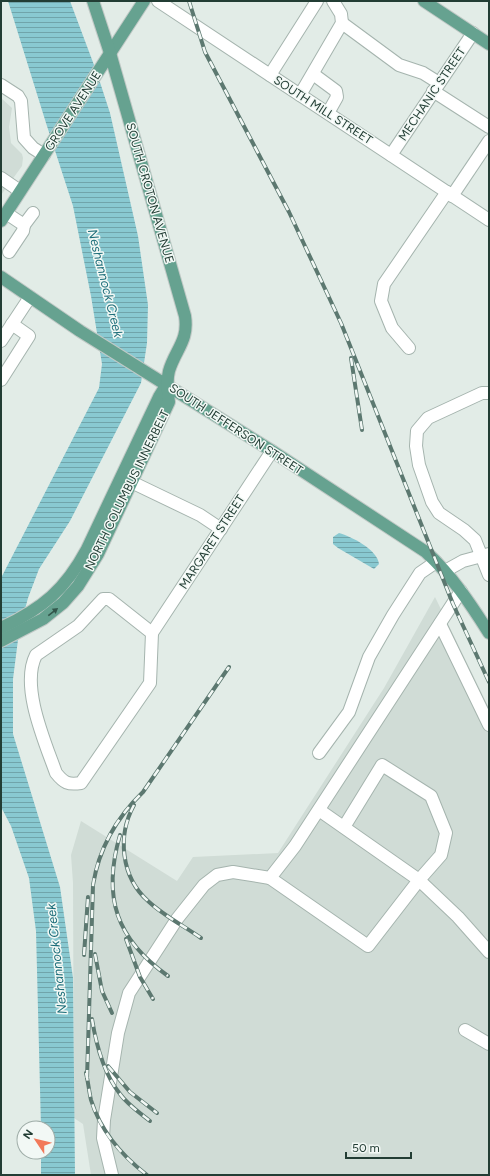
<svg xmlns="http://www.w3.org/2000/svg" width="490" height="1176" font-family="Figtree,sans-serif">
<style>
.built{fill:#d0dcd6}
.water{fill:url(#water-rules)}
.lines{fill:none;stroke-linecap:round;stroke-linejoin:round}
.minor-casing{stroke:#a5b4ae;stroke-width:14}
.major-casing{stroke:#c1c9c6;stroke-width:14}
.minor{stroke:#fff;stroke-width:12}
.major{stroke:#66a290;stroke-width:12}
.rail-casing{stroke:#5c7870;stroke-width:4}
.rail{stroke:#f2f8f5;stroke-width:2.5;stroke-dasharray:8;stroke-linecap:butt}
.oneway{fill:#33564b}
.labels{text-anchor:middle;stroke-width:3;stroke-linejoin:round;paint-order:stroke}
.street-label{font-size:12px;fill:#223d34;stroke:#f2f8f5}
.water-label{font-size:13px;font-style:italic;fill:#1c6d79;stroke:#f2f8f5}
</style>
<defs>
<pattern id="water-rules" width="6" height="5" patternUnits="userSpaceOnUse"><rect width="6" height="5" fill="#89c9d1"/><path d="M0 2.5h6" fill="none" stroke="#70a4aa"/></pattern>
</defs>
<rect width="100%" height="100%" fill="#e2ece7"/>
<g class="built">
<path d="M1,98L12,108L9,127L11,143L22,154L23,158L22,166L1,195Z"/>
<path d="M435,597L489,708V1175H91L83,1124L74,1118L73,883L71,855L81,821L177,881L193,857L278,853L384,688Z"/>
</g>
<g class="water">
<path d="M8,1H70L97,73L110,113L138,236L148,305L147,343L141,383L70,521L39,569L28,598L19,632L13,679V734L60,887L73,978L75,1175H41V1152H48V1128H41L36,931L29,878L11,826L1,807V578L99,388L102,364L91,296L73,206L46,123Z"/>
<path d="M339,533C352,537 377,549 379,564L374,569L338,548L333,544V537Z"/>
</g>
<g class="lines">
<defs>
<g id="minor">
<path d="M158,1L489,220"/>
<path d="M342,23L399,65L423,73L439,83"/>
<path d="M313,74L336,91L337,97L328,113"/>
<path d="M270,75L317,1"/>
<path d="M1,85L18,96L21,101L24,138L33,148L44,155"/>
<path d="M433,91L489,127"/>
<path d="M300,95L342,23L341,14L333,1"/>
<path d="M391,155L473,33"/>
<path d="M1,178L20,191"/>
<path d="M452,196L489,141"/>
<path d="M6,213L24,225L23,231L9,252"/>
<path d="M24,225L33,213"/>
<path d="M1,341L30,297"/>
<path d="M409,348L392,328L381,301L384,284L447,192"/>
<path d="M1,380L29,336L12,324"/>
<path d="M489,393H482L428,418L417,431L416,446L419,465L432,502L439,513L464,530L475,540L489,575"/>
<path d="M123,478L200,515L221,529"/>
<path d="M445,571L463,561L489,554"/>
<path d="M103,599H109L152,633L150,683L81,783C68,785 64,783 56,773C45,742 20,686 36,655L78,626Z"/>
<path d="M440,624L489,725"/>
<path d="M152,633L272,451"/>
<path d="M319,753L349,712L369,657L393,615L420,573L436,562"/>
<path d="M344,827L382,765L431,796L446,833L441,855L419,880L458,917L489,952"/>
<path d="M270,878L368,946L419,880L319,810"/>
<path d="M465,1030L489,1044"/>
<path d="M112,1175L103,1138L104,1120L118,1033L129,993L177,919L204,885L217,875L233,872L270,878L295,846L461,591"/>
</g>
<g id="major">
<path d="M424,1L489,44"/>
<path d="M1,221L144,1"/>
<path d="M1,277L80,331L272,451L426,552C452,576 470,603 489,633"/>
<path d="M1,628C43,608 65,590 87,549L159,397L167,384"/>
<path d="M1,641L43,619L63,603L78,586L98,554L169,402C168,392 166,382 169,371C175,350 189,341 185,316L110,53L93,1"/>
</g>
</defs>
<use href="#minor" class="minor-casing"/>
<use href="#major" class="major-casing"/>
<use href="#minor" class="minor"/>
<use href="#major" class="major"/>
<defs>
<g id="rail">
<path d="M189,1L205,52L289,212L341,323L453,604L489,682"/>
<path d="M351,358L362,430"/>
<path d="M134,805C117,836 121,877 148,901C164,916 184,926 201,938"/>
<path d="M120,835C102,897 116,939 168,976"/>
<path d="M126,939L140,977L153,999"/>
<path d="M95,954L102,991L112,1013"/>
<path d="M84,955L88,897"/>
<path d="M92,1019C96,1044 104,1074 120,1094C128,1105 140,1113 150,1121"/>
<path d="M108,1066L130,1092L157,1113"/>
<path d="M86,1073C88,1081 89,1091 91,1100C101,1132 121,1155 147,1175"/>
<path d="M87,1078L93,885C99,848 116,818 143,792L229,667"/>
</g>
</defs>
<use href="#rail" class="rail-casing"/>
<use href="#rail" class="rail"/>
</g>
<defs><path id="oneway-solid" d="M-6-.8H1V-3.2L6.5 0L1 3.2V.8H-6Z"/></defs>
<use class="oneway" href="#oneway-solid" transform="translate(53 612) rotate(-38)"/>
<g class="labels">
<g class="street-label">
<text transform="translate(432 94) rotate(-56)" y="4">MECHANIC STREET</text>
<text transform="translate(323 110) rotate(33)" y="4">SOUTH MILL STREET</text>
<text transform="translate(73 111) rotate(-57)" y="4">GROVE AVENUE</text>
<text transform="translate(150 193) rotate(74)" y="4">SOUTH CROTON AVENUE</text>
<text transform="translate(236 429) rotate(33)" y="4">SOUTH JEFFERSON STREET</text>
<text transform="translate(127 490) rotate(-64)" y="4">NORTH COLUMBUS INNERBELT</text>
<text transform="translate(212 542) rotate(-57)" y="4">MARGARET STREET</text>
</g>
<g class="water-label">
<text transform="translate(106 283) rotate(76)" y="5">Neshannock Creek</text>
<text transform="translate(56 959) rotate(-96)" y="5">Neshannock Creek</text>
</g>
</g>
<rect width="490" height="1176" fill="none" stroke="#223d34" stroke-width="4"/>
<g transform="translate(36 1140) rotate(305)"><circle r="19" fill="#f2f8f5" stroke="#9fada8"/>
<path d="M0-3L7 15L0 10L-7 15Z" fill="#f2795a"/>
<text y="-6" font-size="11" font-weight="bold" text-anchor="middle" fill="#223d34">N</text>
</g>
<path d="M346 1152v6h65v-6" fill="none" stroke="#223d34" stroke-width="2"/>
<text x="352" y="1152" font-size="12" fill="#223d34" stroke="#f2f8f5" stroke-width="3" paint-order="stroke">50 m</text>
</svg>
